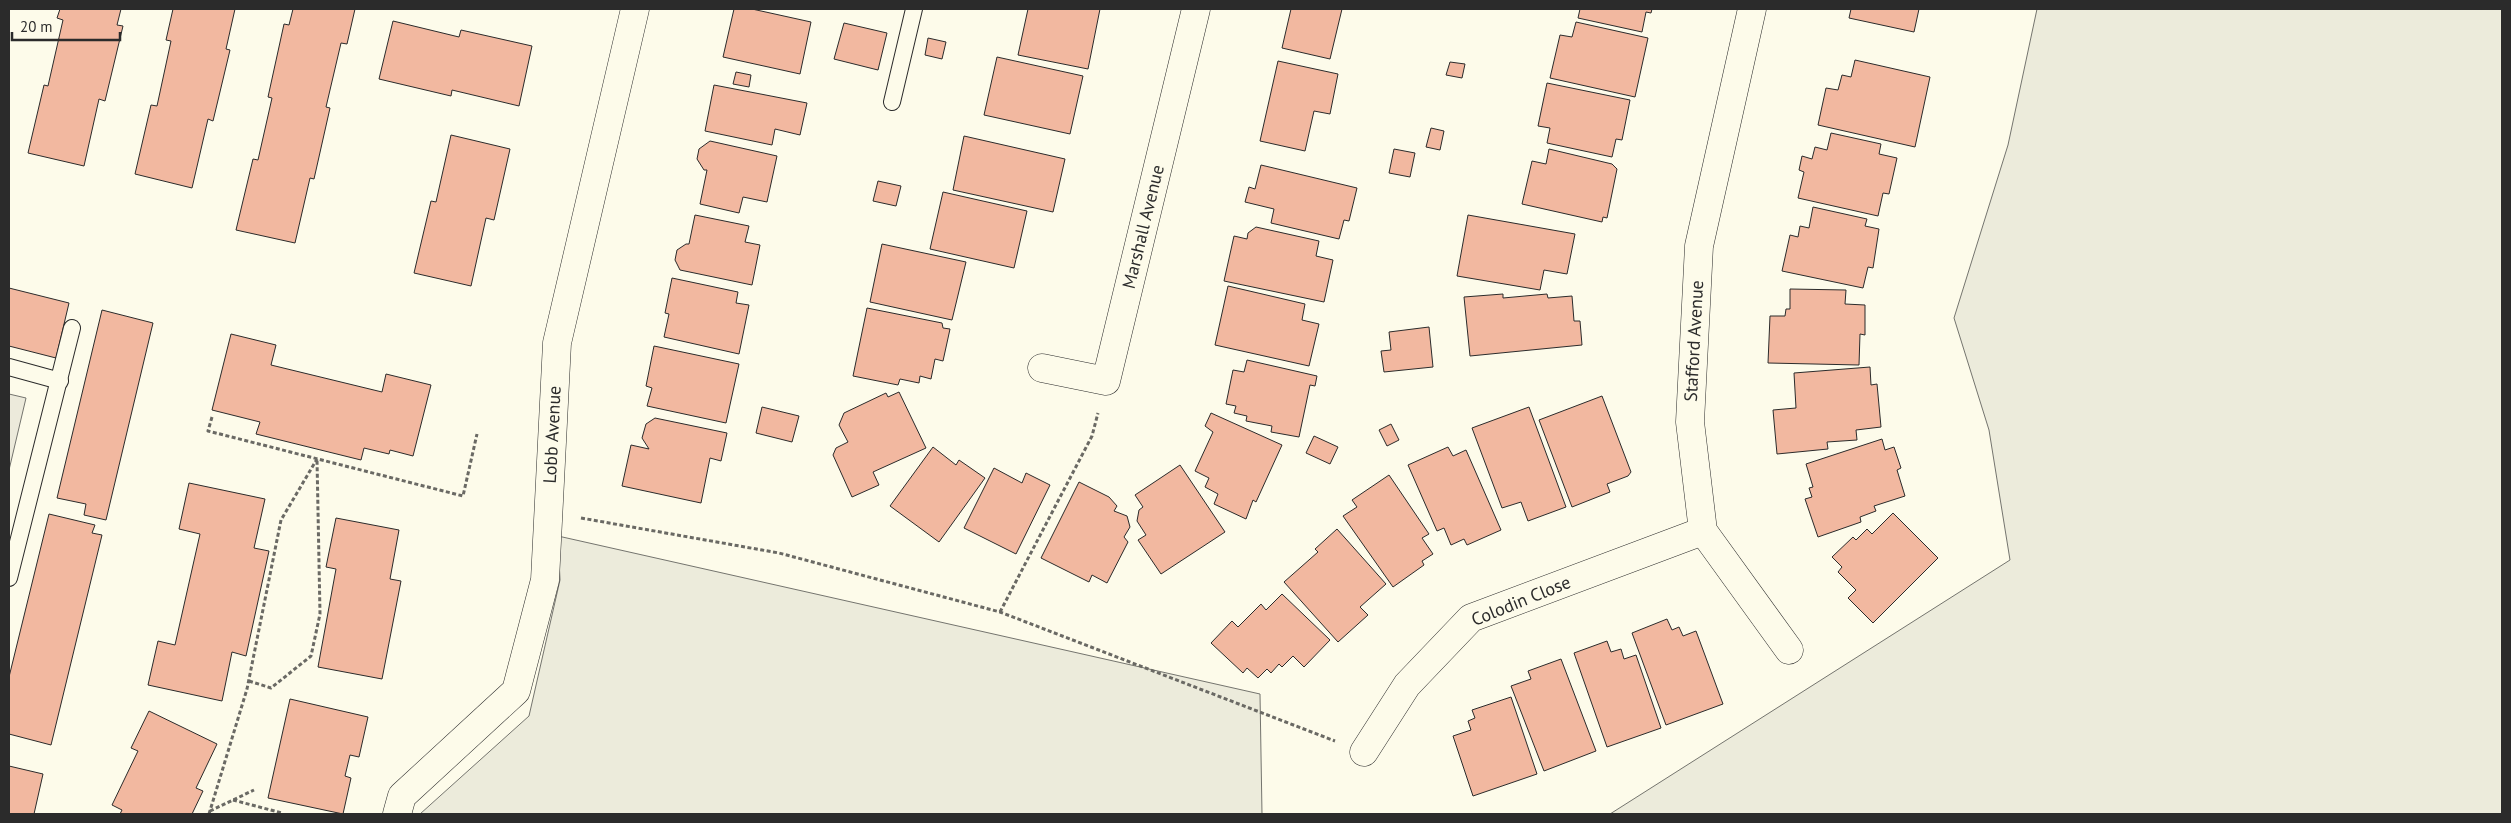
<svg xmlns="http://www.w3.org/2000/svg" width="2511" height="823" font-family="'PT Sans',sans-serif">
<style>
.green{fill:#ecebdb;stroke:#74746e}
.parking{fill:#eceadb;stroke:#74746e}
.building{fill:#f2b8a0;stroke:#2b2b2b}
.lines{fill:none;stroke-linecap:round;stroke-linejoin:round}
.lane-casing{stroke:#2b2b2b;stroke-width:18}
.street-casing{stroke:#2b2b2b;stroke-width:29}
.path{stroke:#6a6964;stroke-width:3;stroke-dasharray:4 2.5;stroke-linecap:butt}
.lane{stroke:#fdfbea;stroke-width:16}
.street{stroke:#fdfbea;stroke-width:28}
.labels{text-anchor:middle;stroke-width:4;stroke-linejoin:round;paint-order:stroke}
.street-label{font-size:18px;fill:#2b2b2b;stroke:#fdfbea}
</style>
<rect width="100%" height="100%" fill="#fdfbea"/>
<g class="green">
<path d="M2037,9H2502V814H1610L2010,560L1989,430L1954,318L2008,145Z"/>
<path d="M558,536L1260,694L1262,814H420L529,716L560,580Z"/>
</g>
<path class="parking" d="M9,394L26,398L9,470Z"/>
<g class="building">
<path d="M60,9H121L117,25L123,26L105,101L99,99L84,166L28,153L44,85L48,86L63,20L57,18Z"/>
<path d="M173,9H235L226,49L230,50L213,121L208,119L192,188L135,174L151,105L157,106L171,41L166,40Z"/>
<path d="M293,9H355L347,44L341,43L326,107L330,108L314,179L310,178L295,243L236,230L253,159L258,160L272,98L268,97L284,24L289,25Z"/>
<path d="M734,9H752L811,22L800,74L723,57Z"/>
<path d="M1028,9H1100L1088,69L1018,55Z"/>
<path d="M1291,9H1342L1330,59L1282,48Z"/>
<path d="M1580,9H1652L1651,13L1646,12L1642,32L1578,18Z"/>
<path d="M1851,9H1919L1914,32L1849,18Z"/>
<path d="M393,21L459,37L461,30L532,46L519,106L452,90L451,96L379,79Z"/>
<path d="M1576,22L1648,38L1635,97L1550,78L1560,35L1572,37Z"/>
<path d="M844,23L887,33L878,70L834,59Z"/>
<path d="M928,38L946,42L942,59L925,55Z"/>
<path d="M997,57L1083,76L1070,134L984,115Z"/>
<path d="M1855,60L1930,77L1915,147L1818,125L1826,88L1838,90L1842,75L1851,77Z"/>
<path d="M1278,61L1338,74L1330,114L1314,111L1305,151L1260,141Z"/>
<path d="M1450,62L1465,64L1462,78L1446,75Z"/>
<path d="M736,72L751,75L749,87L733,84Z"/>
<path d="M1547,83L1630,100L1622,140L1616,139L1612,157L1547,143L1550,128L1538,126Z"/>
<path d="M714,85L807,103L800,135L775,129L772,145L705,131Z"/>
<path d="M1431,128L1444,131L1440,150L1426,147Z"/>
<path d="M1831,133L1881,144L1879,154L1897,158L1889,194L1883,193L1878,216L1798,198L1804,172L1799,170L1802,156L1812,159L1815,147L1827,150Z"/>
<path d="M451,135L510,149L494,220L486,218L471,286L414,273L431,201L436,202Z"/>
<path d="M964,136L1065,159L1053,212L953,190Z"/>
<path d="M710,141L777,156L767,202L743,197L739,213L700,204L707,170H704L697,159L699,149Z"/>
<path d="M1394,149L1415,153L1410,177L1389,173Z"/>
<path d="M1549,149L1612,164L1617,169L1607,218L1603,217L1602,222L1522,204L1532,161L1546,164Z"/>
<path d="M1261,165L1357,188L1349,221L1344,220L1339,239L1271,223L1274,209L1245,202L1249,187L1255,189Z"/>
<path d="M878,181L901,186L896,206L873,201Z"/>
<path d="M943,192L1027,211L1014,268L930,249Z"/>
<path d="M1813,207L1867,219L1865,226L1879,229L1873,268L1868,267L1863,288L1782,271L1790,235L1798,237L1800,226L1809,228Z"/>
<path d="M695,215L749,226L745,242L760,245L752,285L680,270L675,260L677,250L686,244H689Z"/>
<path d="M1468,215L1575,234L1567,274L1544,270L1540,290L1457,276Z"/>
<path d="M1256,227L1319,241L1316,256L1333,260L1324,302L1224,281L1234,236L1247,239L1248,233Z"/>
<path d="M882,244L966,262L952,320L870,302Z"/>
<path d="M672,278L738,292L736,303L749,305L739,354L664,337L669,314L665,313Z"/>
<path d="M1228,286L1305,304L1302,320L1319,324L1309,366L1215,345Z"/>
<path d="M9,288L69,303L56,358L9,346Z"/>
<path d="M1790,289L1846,290L1845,304L1865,305V335L1860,334L1859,365L1768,363L1770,316H1785L1786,309H1790Z"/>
<path d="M1503,294V298L1547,294L1548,298L1572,296L1574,321H1580L1582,345L1470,356L1464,297Z"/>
<path d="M867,308L942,323L943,328L950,329L943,361L935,359L931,379L920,376L919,383L900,379L898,385L853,376Z"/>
<path d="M102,310L153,323L106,520L84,515L86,504L57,498Z"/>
<path d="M1429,327L1433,367L1384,372L1381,351L1391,350L1389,332Z"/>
<path d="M231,334L276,345L271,365L382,392L386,374L431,385L413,456L390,450L389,454L364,448L361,460L256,434L260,422L212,410Z"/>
<path d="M654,346L739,364L726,423L647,406L652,388L646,386Z"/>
<path d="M1247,360L1317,376L1315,386L1310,385L1299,437L1271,432L1272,426L1246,421L1247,416L1234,413L1236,406L1226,404L1233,370L1244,372Z"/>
<path d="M1870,367L1871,385L1877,384L1881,427L1856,430L1857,440L1827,442L1828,449L1777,454L1773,410L1796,408L1794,373Z"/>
<path d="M899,392L926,448L873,472L879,485L852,497L833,455L836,448L848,442L839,425L844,413L886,393L888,397Z"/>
<path d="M1602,396L1631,472L1628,476L1607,484L1610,492L1572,507L1539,420Z"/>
<path d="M762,407L799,416L792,442L756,433Z"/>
<path d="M1529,407L1566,507L1528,521L1521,502L1502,508L1472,428Z"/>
<path d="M1211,413L1282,445L1256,502L1253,500L1246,519L1214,504L1218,494L1205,487L1209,478L1195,471L1213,432L1205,426Z"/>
<path d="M655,418L727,433L721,461L710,458L701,503L622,486L631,445L649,449L642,438L646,424Z"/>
<path d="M1391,424L1399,440L1387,446L1379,430Z"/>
<path d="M1314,436L1338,447L1330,464L1306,453Z"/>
<path d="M1882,439L1885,450L1894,447L1901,468L1897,470L1905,496L1874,506L1876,511L1860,517L1861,522L1818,537L1805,499L1812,497L1809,488L1813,487L1806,464Z"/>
<path d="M933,447L956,465L959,460L985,478L939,542L890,506Z"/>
<path d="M1448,447L1453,456L1466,450L1501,530L1467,545L1464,539L1451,545L1444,528L1437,531L1408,465Z"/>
<path d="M1180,465L1225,532L1161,574L1138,540L1146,535L1137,521L1139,510L1143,507L1135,495Z"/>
<path d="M994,468L1022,483L1026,473L1050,485L1016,554L964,528Z"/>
<path d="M1389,475L1429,534L1422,538L1433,554L1422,561L1424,565L1393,587L1343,516L1357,507L1352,500Z"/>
<path d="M1079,482L1109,497L1117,506L1114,511L1127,516L1130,527L1124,537L1128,542L1107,583L1092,575L1089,582L1041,558Z"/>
<path d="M189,483L265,499L254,548L269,551L246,656L232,652L222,701L148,685L158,641L175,645L200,534L179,529Z"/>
<path d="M1893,513L1938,558L1873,623L1848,598L1856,590L1838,572L1842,567L1832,557L1853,537L1856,540L1867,529L1872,534Z"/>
<path d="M49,514L95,525L92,533L102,535L51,745L9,734V677Z"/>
<path d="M336,518L399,530L390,579L401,581L382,679L318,667L336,569L326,567Z"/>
<path d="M1337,529L1386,584L1360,607L1368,615L1338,642L1284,582L1318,552L1315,549Z"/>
<path d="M1282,594L1330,640L1304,667L1293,656L1282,667L1279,664L1271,673L1267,669L1258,678L1247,668L1243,673L1211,643L1232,621L1238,627L1261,604L1266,610Z"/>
<path d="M1667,619L1672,630L1679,627L1683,636L1696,631L1723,704L1666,725L1632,633Z"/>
<path d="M1607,641L1611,652L1621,649L1624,659L1636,655L1661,728L1607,747L1574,653Z"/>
<path d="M1561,659L1596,751L1544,771L1511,686L1531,679L1528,671Z"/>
<path d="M1511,697L1537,774L1473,796L1453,736L1471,730L1468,721L1475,718L1472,710Z"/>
<path d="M290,699L368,717L359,757L350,755L345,776L351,778L343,814L268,798Z"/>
<path d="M149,711L217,744L196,788L203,791L192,814H120L122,810L112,805L138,751L131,748Z"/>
<path d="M9,766L43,774L34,814H9Z"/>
</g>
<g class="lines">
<defs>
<g id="lane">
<path d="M892,102L914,9"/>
<path d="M9,367L60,381"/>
<path d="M9,578L72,328"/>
</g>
<g id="street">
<path d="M1752,9L1699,246L1690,422L1703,531L1789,650"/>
<path id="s1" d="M1042,368L1106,381L1196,9"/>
<path d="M1364,752L1407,685L1471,618L1703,531"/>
<path id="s2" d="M397,814L402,796L516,691L545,580L557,343L635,9"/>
</g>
</defs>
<use href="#lane" class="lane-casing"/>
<use href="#street" class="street-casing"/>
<g class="path">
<path d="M212,417L208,431L463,496L477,434"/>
<path d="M581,518L779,553L1000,612L1335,741"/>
<path d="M1000,612L1092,436L1098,413"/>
<path d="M249,681L271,688L311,656L320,614L317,459"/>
<path d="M233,800L282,813"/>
<path d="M210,811L254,790"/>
<path d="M209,814L247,689L281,520L317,459"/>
</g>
<use href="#lane" class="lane"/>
<use href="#street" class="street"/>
</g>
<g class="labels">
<g class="street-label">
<text dy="6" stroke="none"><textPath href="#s1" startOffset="224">Marshall Avenue</textPath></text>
<text transform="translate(1694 341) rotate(-87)" y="6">Stafford Avenue</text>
<text dy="6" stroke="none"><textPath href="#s2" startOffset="434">Lobb Avenue</textPath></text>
<text transform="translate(1521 601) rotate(-22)" y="6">Colodin Close</text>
</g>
</g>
<rect width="2511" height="823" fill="none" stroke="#2b2b2b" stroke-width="20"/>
<path d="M12 32v8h108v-8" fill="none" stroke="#2b2b2b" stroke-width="2.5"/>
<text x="20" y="32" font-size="15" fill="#2b2b2b" stroke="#fdfbea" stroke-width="4" paint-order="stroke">20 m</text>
</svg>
